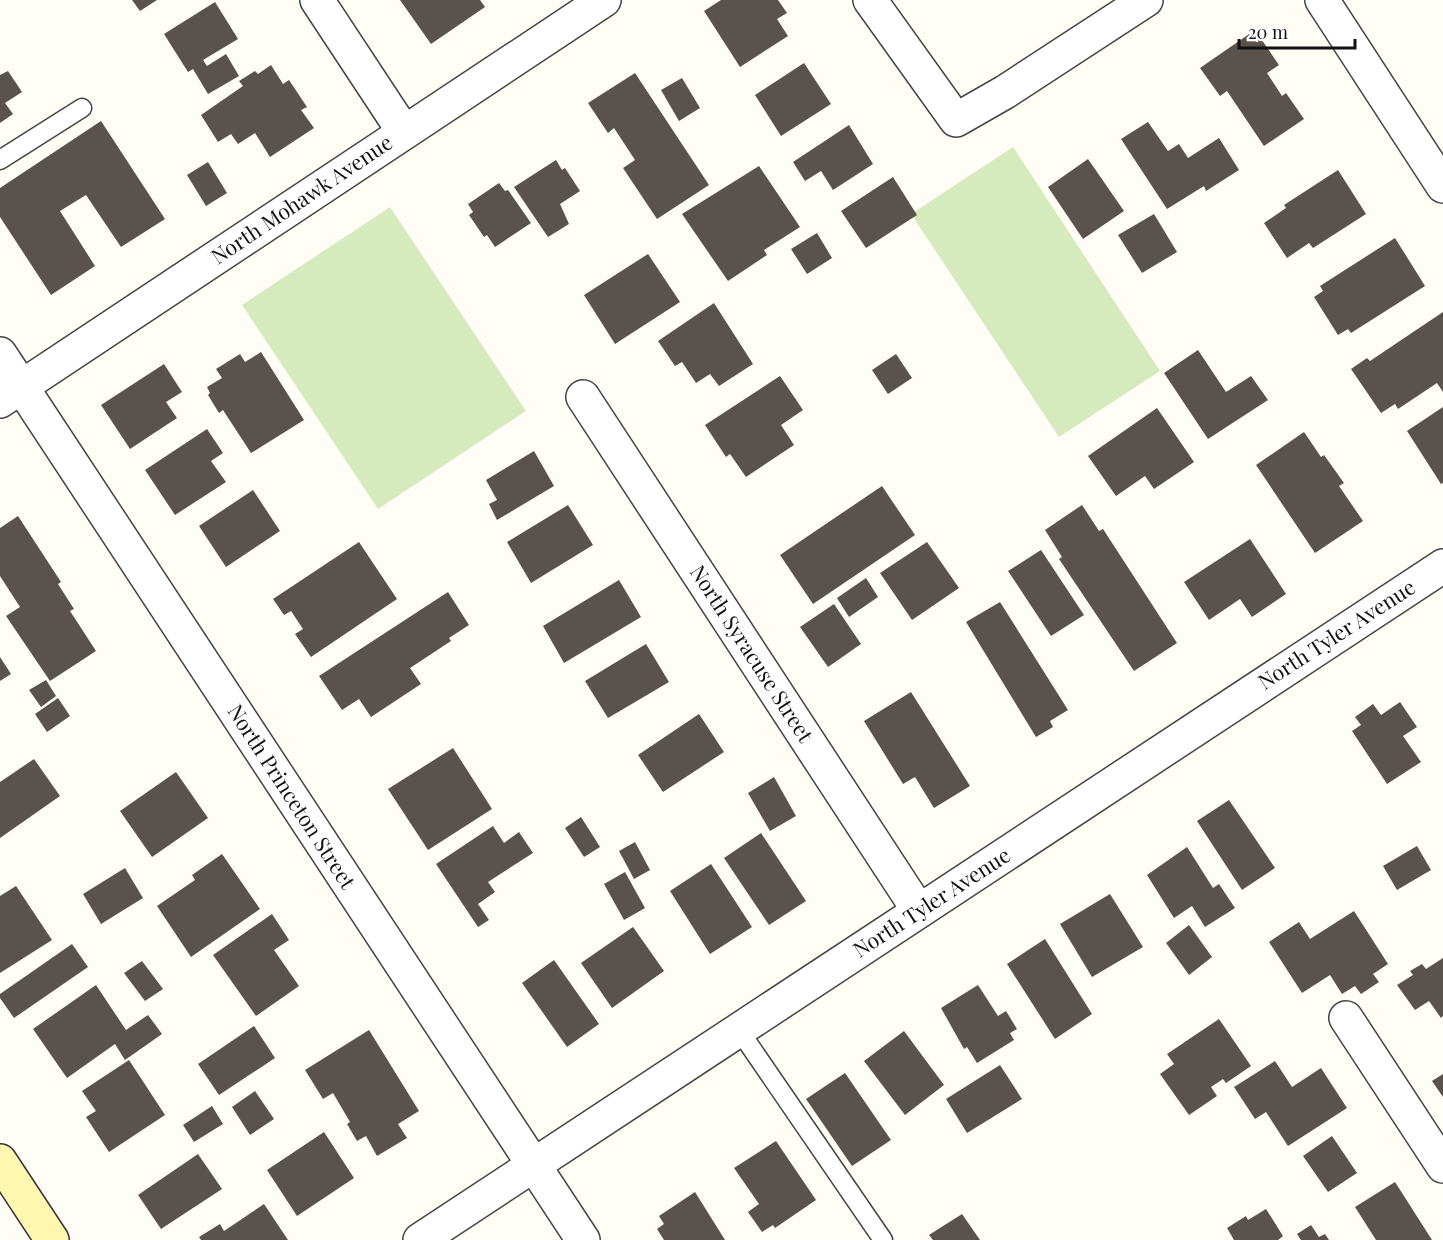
<svg xmlns="http://www.w3.org/2000/svg" width="1443" height="1240" font-family="'Playfair Display',serif">
<style>
.green{fill:#d5ebbd}
.building{fill:#5a524d}
.lines{fill:none;stroke-linecap:round;stroke-linejoin:round}
.service-casing{stroke:#444;stroke-width:21}
.minor-casing{stroke:#444;stroke-width:36}
.secondary-casing{stroke:#333;stroke-width:36}
.service{stroke:#fff;stroke-width:18}
.minor{stroke:#fff;stroke-width:33}
.secondary{stroke:#fff6b0;stroke-width:33}
.labels{text-anchor:middle;stroke-width:6;stroke-linejoin:round;paint-order:stroke}
.street-label{font-size:21px;fill:#111;stroke:#fff}
</style>
<rect width="100%" height="100%" fill="#fffdf5"/>
<g class="green">
<path d="M1013,147L1160,371L1059,437L911,214Z"/>
<path d="M390,207L526,411L378,509L242,305Z"/>
</g>
<g class="building">
<path d="M132,0H157L140,11Z"/>
<path d="M400,0H480L485,7L431,44Z"/>
<path d="M721,0H778L787,13L777,19L788,36L740,67L704,11Z"/>
<path d="M215,2L238,39L203,60L207,66L226,54L239,76L208,94L193,69L188,72L164,34Z"/>
<path d="M1255,30L1279,65L1267,73L1282,96L1286,93L1304,119L1264,146L1227,91L1220,96L1200,68Z"/>
<path d="M804,63L831,104L781,136L755,95Z"/>
<path d="M271,65L283,84L289,80L307,107L301,110L314,128L270,157L255,133L238,144L231,134L218,142L201,115L243,86L239,81L255,71L258,74Z"/>
<path d="M8,71L22,92L5,103L13,114L0,123V75Z"/>
<path d="M635,73L709,185L657,219L623,168L635,160L614,128L608,133L588,103Z"/>
<path d="M682,78L700,108L679,121L661,90Z"/>
<path d="M101,121L165,219L121,247L86,195L60,211L95,266L51,295L0,217V188Z"/>
<path d="M1148,122L1168,151L1179,144L1188,158L1219,138L1239,170L1206,191L1204,186L1167,209L1121,139Z"/>
<path d="M849,125L873,164L833,190L821,171L805,181L793,162Z"/>
<path d="M1088,159L1124,211L1083,239L1048,187Z"/>
<path d="M556,160L562,170L565,168L580,191L560,204L569,224L548,237L514,187Z"/>
<path d="M208,162L227,193L206,206L187,175Z"/>
<path d="M759,166L800,227L764,250L767,255L728,281L682,214Z"/>
<path d="M1338,170L1366,214L1313,248L1309,243L1287,258L1264,223L1286,208L1284,205Z"/>
<path d="M893,177L917,215L866,248L841,211Z"/>
<path d="M499,183L505,191L508,190L531,223L495,247L487,235L484,237L469,215L473,212L468,204Z"/>
<path d="M1154,214L1177,252L1142,273L1118,235Z"/>
<path d="M817,233L832,258L807,274L791,249Z"/>
<path d="M1395,238L1425,286L1351,333L1348,329L1338,335L1314,297L1323,291L1320,286Z"/>
<path d="M648,254L680,302L615,344L584,295Z"/>
<path d="M714,303L753,364L719,386L710,374L696,383L682,362L675,366L658,341Z"/>
<path d="M1443,312V392L1437,383L1398,409L1395,404L1381,413L1351,369L1367,358L1370,361Z"/>
<path d="M1198,350L1226,392L1251,376L1268,400L1208,439L1164,373Z"/>
<path d="M261,352L304,420L251,453L223,410L219,413L208,395L210,393L207,387L222,378L216,369L240,354L245,362Z"/>
<path d="M896,354L912,378L888,394L872,370Z"/>
<path d="M164,364L182,392L166,402L177,418L130,449L101,405Z"/>
<path d="M780,376L803,410L781,425L794,445L746,477L730,454L726,457L705,425Z"/>
<path d="M1443,407V483L1441,484L1407,431Z"/>
<path d="M1157,408L1194,462L1154,489L1145,476L1116,496L1088,456Z"/>
<path d="M207,429L223,453L211,461L226,482L175,515L145,470Z"/>
<path d="M1304,432L1321,457L1324,455L1344,483L1339,486L1363,521L1315,553L1256,465Z"/>
<path d="M534,451L554,486L497,520L489,504L497,500L486,480Z"/>
<path d="M882,486L915,535L813,604L780,555Z"/>
<path d="M253,490L280,531L226,567L199,526Z"/>
<path d="M568,505L593,545L531,583L507,542Z"/>
<path d="M1082,505L1099,531L1103,529L1177,643L1134,671L1059,559L1062,557L1045,530Z"/>
<path d="M18,516L61,582L58,584L74,609L70,611L96,651L50,681L6,616L20,607L0,576V528Z"/>
<path d="M1250,539L1286,594L1252,617L1240,599L1209,620L1184,582Z"/>
<path d="M359,542L397,599L311,657L295,634L303,629L291,611L284,615L273,599Z"/>
<path d="M927,542L959,588L912,620L880,573Z"/>
<path d="M1041,550L1084,615L1051,636L1008,571Z"/>
<path d="M866,578L878,597L849,617L837,598Z"/>
<path d="M619,580L641,617L564,663L543,626Z"/>
<path d="M448,592L469,625L449,638L451,641L410,668L421,684L371,717L359,699L342,710L319,676Z"/>
<path d="M1000,602L1068,710L1050,721L1053,727L1036,737L966,622Z"/>
<path d="M834,604L861,644L828,667L800,627Z"/>
<path d="M646,644L669,682L608,718L585,681Z"/>
<path d="M0,657L11,674L0,681Z"/>
<path d="M46,680L56,696L41,707L29,690Z"/>
<path d="M911,692L970,786L934,808L915,777L903,784L864,721Z"/>
<path d="M58,698L70,716L47,732L35,714Z"/>
<path d="M1400,702L1417,727L1403,736L1421,762L1387,784L1352,731L1361,725L1355,717L1373,704L1381,715Z"/>
<path d="M699,714L724,752L663,792L638,755Z"/>
<path d="M453,748L492,809L428,850L388,789Z"/>
<path d="M34,759L60,796L0,838V782Z"/>
<path d="M176,772L208,818L152,857L120,811Z"/>
<path d="M774,777L796,816L770,831L748,793Z"/>
<path d="M1229,800L1275,868L1242,890L1197,821Z"/>
<path d="M581,817L600,847L584,857L565,828Z"/>
<path d="M493,826L504,843L519,832L533,853L488,882L495,892L478,904L489,920L478,927L436,864Z"/>
<path d="M761,833L806,901L769,925L724,858Z"/>
<path d="M635,842L650,870L634,879L619,851Z"/>
<path d="M1417,846L1431,870L1397,890L1383,866Z"/>
<path d="M1187,847L1213,888L1219,884L1235,908L1205,927L1192,906L1174,918L1147,875Z"/>
<path d="M222,854L260,909L191,957L157,906L195,880L192,875Z"/>
<path d="M711,864L752,927L710,954L670,891Z"/>
<path d="M125,868L143,898L101,924L83,894Z"/>
<path d="M625,872L645,908L624,920L604,884Z"/>
<path d="M16,886L52,940L0,973V896Z"/>
<path d="M1110,894L1143,947L1092,977L1060,924Z"/>
<path d="M1354,911L1388,964L1373,974L1379,982L1361,994L1355,986L1342,994L1330,975L1302,993L1269,942L1299,922L1310,939Z"/>
<path d="M272,914L289,940L274,950L299,986L256,1016L213,955Z"/>
<path d="M1189,925L1212,957L1189,975L1166,943Z"/>
<path d="M633,927L664,971L612,1008L581,963Z"/>
<path d="M1045,939L1092,1014L1055,1039L1007,964Z"/>
<path d="M72,944L88,967L14,1018L0,998V994Z"/>
<path d="M1443,958V1016L1441,1018L1429,1001L1415,1010L1397,985L1413,975L1410,971L1422,964L1426,969Z"/>
<path d="M554,960L599,1024L567,1047L522,983Z"/>
<path d="M142,961L163,989L145,1001L124,973Z"/>
<path d="M96,985L126,1030L148,1015L162,1034L125,1060L115,1044L67,1078L33,1029Z"/>
<path d="M978,985L998,1016L1006,1011L1017,1029L1010,1033L1014,1040L977,1063L967,1047L964,1049L941,1008Z"/>
<path d="M1219,1019L1251,1066L1226,1083L1223,1079L1211,1087L1217,1096L1189,1115L1160,1074L1174,1064L1167,1054Z"/>
<path d="M254,1026L275,1058L219,1095L198,1064Z"/>
<path d="M369,1030L419,1111L398,1124L407,1138L377,1156L366,1136L357,1141L347,1124L350,1122L333,1093L323,1099L305,1070Z"/>
<path d="M904,1031L944,1085L905,1115L864,1061Z"/>
<path d="M129,1060L165,1115L109,1152L86,1117L96,1111L82,1091Z"/>
<path d="M1275,1061L1292,1087L1321,1068L1347,1108L1288,1146L1266,1112L1255,1119L1234,1087Z"/>
<path d="M1000,1065L1022,1099L967,1133L946,1099Z"/>
<path d="M845,1073L891,1140L852,1166L806,1099Z"/>
<path d="M1443,1074V1097L1432,1081Z"/>
<path d="M255,1091L274,1119L250,1135L232,1107Z"/>
<path d="M212,1106L223,1124L194,1142L183,1125Z"/>
<path d="M324,1132L354,1178L297,1216L267,1170Z"/>
<path d="M1332,1136L1357,1173L1328,1192L1303,1156Z"/>
<path d="M776,1141L816,1200L775,1228L773,1225L762,1232L748,1212L759,1204L734,1168Z"/>
<path d="M198,1154L222,1189L161,1229L138,1195Z"/>
<path d="M1395,1182L1432,1240H1376L1355,1207Z"/>
<path d="M695,1192L725,1240H664L657,1229L664,1224L659,1216Z"/>
<path d="M264,1204L288,1240H201L199,1237L220,1224L224,1231Z"/>
<path d="M1266,1209L1283,1236L1278,1240H1234L1227,1228L1246,1216L1248,1220Z"/>
<path d="M962,1214L980,1240H933L929,1235Z"/>
<path d="M1311,1225L1319,1237L1325,1234L1329,1240H1301L1297,1234Z"/>
</g>
<g class="lines">
<defs>
<g id="service">
<path d="M0,160L82,108"/>
<path d="M739,1030L883,1240"/>
</g>
<g id="minor">
<path d="M317,0L404,132"/>
<path d="M870,0L956,120L1005,92L1146,0"/>
<path d="M1322,0L1443,186"/>
<path d="M0,354L583,1240"/>
<path d="M583,397L919,911"/>
<path d="M0,401L604,0"/>
<path d="M1346,1018L1443,1166"/>
<path d="M420,1240L1443,566"/>
</g>
<path id="secondary" d="M0,1161L52,1240"/>
</defs>
<use href="#service" class="service-casing"/>
<use href="#minor" class="minor-casing"/>
<use href="#secondary" class="secondary-casing"/>
<use href="#service" class="service"/>
<use href="#minor" class="minor"/>
<use href="#secondary" class="secondary"/>
</g>
<g class="labels">
<g class="street-label">
<text transform="translate(302 200) rotate(-34)" y="7">North Mohawk Avenue</text>
<text transform="translate(1337 635) rotate(-33)" y="7">North Tyler Avenue</text>
<text transform="translate(751 654) rotate(57)" y="7">North Syracuse Street</text>
<text transform="translate(291 797) rotate(57)" y="7">North Princeton Street</text>
<text transform="translate(932 903) rotate(-33)" y="7">North Tyler Avenue</text>
</g>
</g>
<path d="M1239 39v9h116v-9" fill="none" stroke="#111111" stroke-width="3"/>
<text x="1248" y="39" font-size="18" fill="#111111" stroke="#ffffff" stroke-width="4.5" paint-order="stroke">20 m</text>
</svg>
